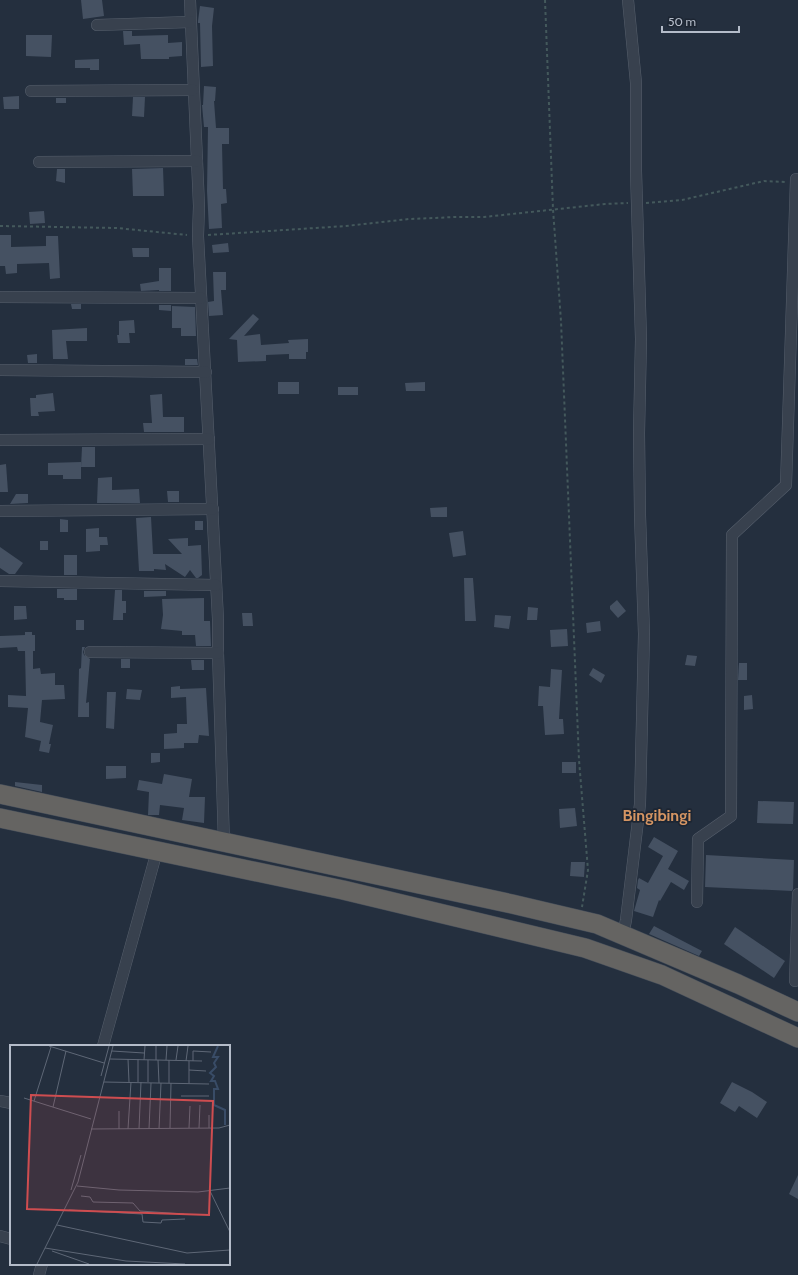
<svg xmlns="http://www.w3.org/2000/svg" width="798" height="1275" font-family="Cabin,sans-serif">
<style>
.building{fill:#455162}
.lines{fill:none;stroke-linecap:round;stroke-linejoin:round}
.minor-casing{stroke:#565f6c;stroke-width:12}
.trunk-casing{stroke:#434c59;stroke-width:20}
.path{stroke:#44595c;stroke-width:2;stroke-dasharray:3 3;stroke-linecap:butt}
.minor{stroke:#38414e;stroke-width:11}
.trunk{stroke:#656462;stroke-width:19}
.labels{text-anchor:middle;stroke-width:3.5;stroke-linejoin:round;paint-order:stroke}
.quarter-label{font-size:16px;font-weight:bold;fill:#d59563;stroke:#1d2633}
.inset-river{fill:none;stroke:#394c67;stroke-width:2}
.inset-road{fill:none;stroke:#5e6776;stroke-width:1}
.view{fill:#ce4d50;fill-opacity:0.15;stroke:#ce4d50;stroke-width:2}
.inset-edge{fill:none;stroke:#b4bcc9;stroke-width:2}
</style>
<rect width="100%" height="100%" fill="#242f3e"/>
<g class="building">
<path d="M81,0H102L104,16L83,19Z"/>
<path d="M200,6L214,8L212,26L213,66L201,67L200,23H198V21Z"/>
<path d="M123,31H132V36L168,35V43L182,42V56L169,57V59H141L140,44L124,45Z"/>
<path d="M26,35H52L51,57L26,56Z"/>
<path d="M99,59V70H90V68H75V60Z"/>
<path d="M204,86L216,87L215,101H214L216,128H229V144H222L223,189H226L227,203L221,204L222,228L209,229L207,191L208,127H204L202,105H203Z"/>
<path d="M19,96V109H4L3,97Z"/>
<path d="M133,97H145L144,117L132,116Z"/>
<rect x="56" y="98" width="10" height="5"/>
<path d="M163,168L164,196H133L132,169Z"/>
<path d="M57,169H65V183L56,181Z"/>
<path d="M44,211L45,223L30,224L29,212Z"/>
<path d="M0,235H11V247L46,246V236H58L60,278L50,279L49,263L17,264V273L6,274L5,266H0Z"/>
<path d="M228,243L229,252L213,253L212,245Z"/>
<path d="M132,248H149V257H133Z"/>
<path d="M159,268H171V291H159V290L141,291L140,284L159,281Z"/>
<path d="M213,272H226V290H221L223,315L209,316L208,302L214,301Z"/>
<path d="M71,304H81V309H72Z"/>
<path d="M159,305H171V311L159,310Z"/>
<path d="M172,306L195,307L196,336H181V328H172Z"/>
<path d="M253,314L259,319L244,336L260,334L261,345L289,343L288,340L308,339V352H306V359H289V354L266,355V361L238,362L237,340L229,339Z"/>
<path d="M134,320L135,333H129L130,343H118L117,335H119V321Z"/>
<path d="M87,328V341H66L68,359H53L52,330Z"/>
<path d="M37,354V363H28L27,355Z"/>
<path d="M185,359H197L198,365H185Z"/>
<rect x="278" y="382" width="21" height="12"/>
<path d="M425,382V391H406L405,383Z"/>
<rect x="338" y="387" width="20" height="8"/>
<path d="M53,393L55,411L38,412L39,416H31L30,398H36V395Z"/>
<path d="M162,394L163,417H184V432H144L143,423H152L150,395Z"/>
<path d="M82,447H95V467H81Z"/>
<path d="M81,462V479H63V475H48V463Z"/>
<path d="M6,464L8,492H0V465Z"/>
<path d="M112,477V490L139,489L140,503H97L98,478Z"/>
<path d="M167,491H179V502H168Z"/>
<path d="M16,494H28V503L10,504Z"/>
<path d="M447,507V517H431L430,508Z"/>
<path d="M151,517L153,554H182L168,539L188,538V546L201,545L202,575L198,578H196L190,570L185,577L165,564L166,570L154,569V571H139L136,518Z"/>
<path d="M60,519L68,520V532H60Z"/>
<rect x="195" y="521" width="8" height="9"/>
<path d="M99,528V537H107L108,545H100V551L86,552V529Z"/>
<path d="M463,531L466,555L453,557L449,533Z"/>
<rect x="40" y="541" width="8" height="9"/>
<path d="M0,547L23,563L15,574H9L0,568Z"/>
<rect x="64" y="555" width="13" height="20"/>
<path d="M464,578H473L476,621H465Z"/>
<path d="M57,589H77V600H64V598H57Z"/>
<path d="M115,590H122V601H126V613H123V620H113Z"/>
<path d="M144,591H166V596L144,597Z"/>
<path d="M204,598V621H210L211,646H196L195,635H182V631L161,629L163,615L162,599Z"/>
<path d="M617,600L626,611L618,618L610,609V606Z"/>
<path d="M14,606H26L27,619L14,620Z"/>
<path d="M528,607L538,608L537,620H527Z"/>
<path d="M242,613H252L253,626H243Z"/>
<path d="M495,615L511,616L509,629L494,627Z"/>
<rect x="76" y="620" width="8" height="10"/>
<path d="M600,621L601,631L587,633L586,623Z"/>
<path d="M567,629L568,646L551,647L550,630Z"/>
<path d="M25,632H32V635H35V651H33V669L40,668L41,674L55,673V685H64L65,699L42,700L40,722L53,725L49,744H51L49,753L39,751L41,741L25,737L28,708L8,707V695L26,696L25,651H18L17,647L0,648V636L25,635Z"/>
<path d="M82,647H85L83,652L84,655L90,659L86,703L89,702V717H78L79,669L81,668Z"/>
<path d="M687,655L697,656L695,666L685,665Z"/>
<rect x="121" y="659" width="9" height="9"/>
<path d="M191,660H204V670H192Z"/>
<path d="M739,663H747V680H738Z"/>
<path d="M593,668L605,675L601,683L589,675Z"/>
<path d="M551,669L562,670L559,719H563L564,734L545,735L543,706H538L539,686L550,687Z"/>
<path d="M180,686V689L206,688L209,736L199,735L198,743H184V748L164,749V734L177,733V724H187L186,697L171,698V687Z"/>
<path d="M127,689L142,690L140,700L126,699Z"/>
<path d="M107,692H116L114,729L106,728Z"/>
<path d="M752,695L753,709L744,710V696Z"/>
<path d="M151,753H160V762L151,763Z"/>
<rect x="562" y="762" width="14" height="11"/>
<path d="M106,766H126V778L106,779Z"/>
<path d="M164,774L192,779L189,797H205L204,823L182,820L184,808L160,805L159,815H148L149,792L137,790L139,780L162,784Z"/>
<path d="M15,782L42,785V792L15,786Z"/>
<path d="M758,801L794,802L793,824L757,823Z"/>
<path d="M575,808L577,826L560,828L559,809Z"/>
<path d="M654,837L678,851L668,869L689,881L684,890L671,882L660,901L659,900L653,917L634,911L640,890L637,888L638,880L639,878L648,883L663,856L648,847Z"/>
<path d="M706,855L794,860L793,889L792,891L705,887Z"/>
<path d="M571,862H585L584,877L570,876Z"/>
<path d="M654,926L702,951L699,956L649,934Z"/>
<path d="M735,927L785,961L774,978L724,944Z"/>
<path d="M732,1082L752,1092L767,1102L757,1118L739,1106L735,1112L720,1103Z"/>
<path d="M798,1175V1199L789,1194Z"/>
</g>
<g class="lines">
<defs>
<g id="minor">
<path d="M190,0L199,206L198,236L218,619V653L224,843"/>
<path d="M97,25L190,22"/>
<path d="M31,91L193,90"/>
<path d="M39,162L197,161"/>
<path d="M0,297L201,298"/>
<path d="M0,370L206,372"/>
<path d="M0,440L209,439"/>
<path d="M0,511L213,509"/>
<path d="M0,581L216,585"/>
<path d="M90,652L218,653"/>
<path d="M697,902L698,839L731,816L732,535L786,485L796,179"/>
<path d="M623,935L626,920L640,804L644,634L640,515L639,433L641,339L636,171V83L628,0"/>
<path d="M795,981L798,894"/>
<path d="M103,1046L157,851"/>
<path d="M0,1101L11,1103"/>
<path d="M0,1236L11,1239"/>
<path d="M39,1275L42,1264"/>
</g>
<g id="trunk">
<path d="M0,794L512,904L597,924L738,984L798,1012"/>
<path d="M0,818L343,890L585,948L662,975L798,1038"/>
</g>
</defs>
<use href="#minor" class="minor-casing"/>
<use href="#trunk" class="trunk-casing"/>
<g class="path">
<path d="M545,0L553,209L561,321L579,760L588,870L582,907"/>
<path d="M646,203L682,200L764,181L785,182"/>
<path d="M0,226L117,228L187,235"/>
<path d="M208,235L346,226L409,219L456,217H484L605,204L628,203"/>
</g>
<use href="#minor" class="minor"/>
<use href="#trunk" class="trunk"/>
</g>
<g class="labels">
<g class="quarter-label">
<text x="657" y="821">Bingibingi</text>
</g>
</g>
<g transform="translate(10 1045)">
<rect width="220" height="220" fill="#242f3e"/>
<path class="inset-river" d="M208,1L203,12H208L204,18L206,22L200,28L204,31L201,36H205L208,44H204V60L215,65V80"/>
<path class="inset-road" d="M39,1L94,18M146,1V15M102,6L134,8M100,14L192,16M118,14L119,37M134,15L135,1M148,15L149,38M156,15L157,1M166,15L168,1M176,16L178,1M183,16V6L201,7M179,25L196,26M91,31L99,1M94,37L199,39M128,37V14M138,37V15M159,38V15M179,38V16M171,51H199M14,53L81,74M24,56L41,2M43,62L56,6M160,83L161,38M179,83L180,61M189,83L190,60M199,83V70M81,84L209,83L220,80M109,84V66M118,84L121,37M129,84L131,37M139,84L141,38M149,84L151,38M67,141L109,145L188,147L220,143M61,145L71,110M200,146L220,187M71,151L80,152L83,157L123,158L130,166L174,169M59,165L132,169L133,177L151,178L152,175L175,174M47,180L177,208L220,205M35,203L116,216L175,219M42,206L79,219M27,219L68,137L103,1"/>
<path class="view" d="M21,50L203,56L199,170L17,164Z"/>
<rect width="220" height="220" class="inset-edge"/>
</g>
<path d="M662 26v6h77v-6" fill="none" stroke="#b4bcc9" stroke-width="2"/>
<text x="668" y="26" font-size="12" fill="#b4bcc9" stroke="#1d2633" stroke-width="3" paint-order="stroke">50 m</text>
</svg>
